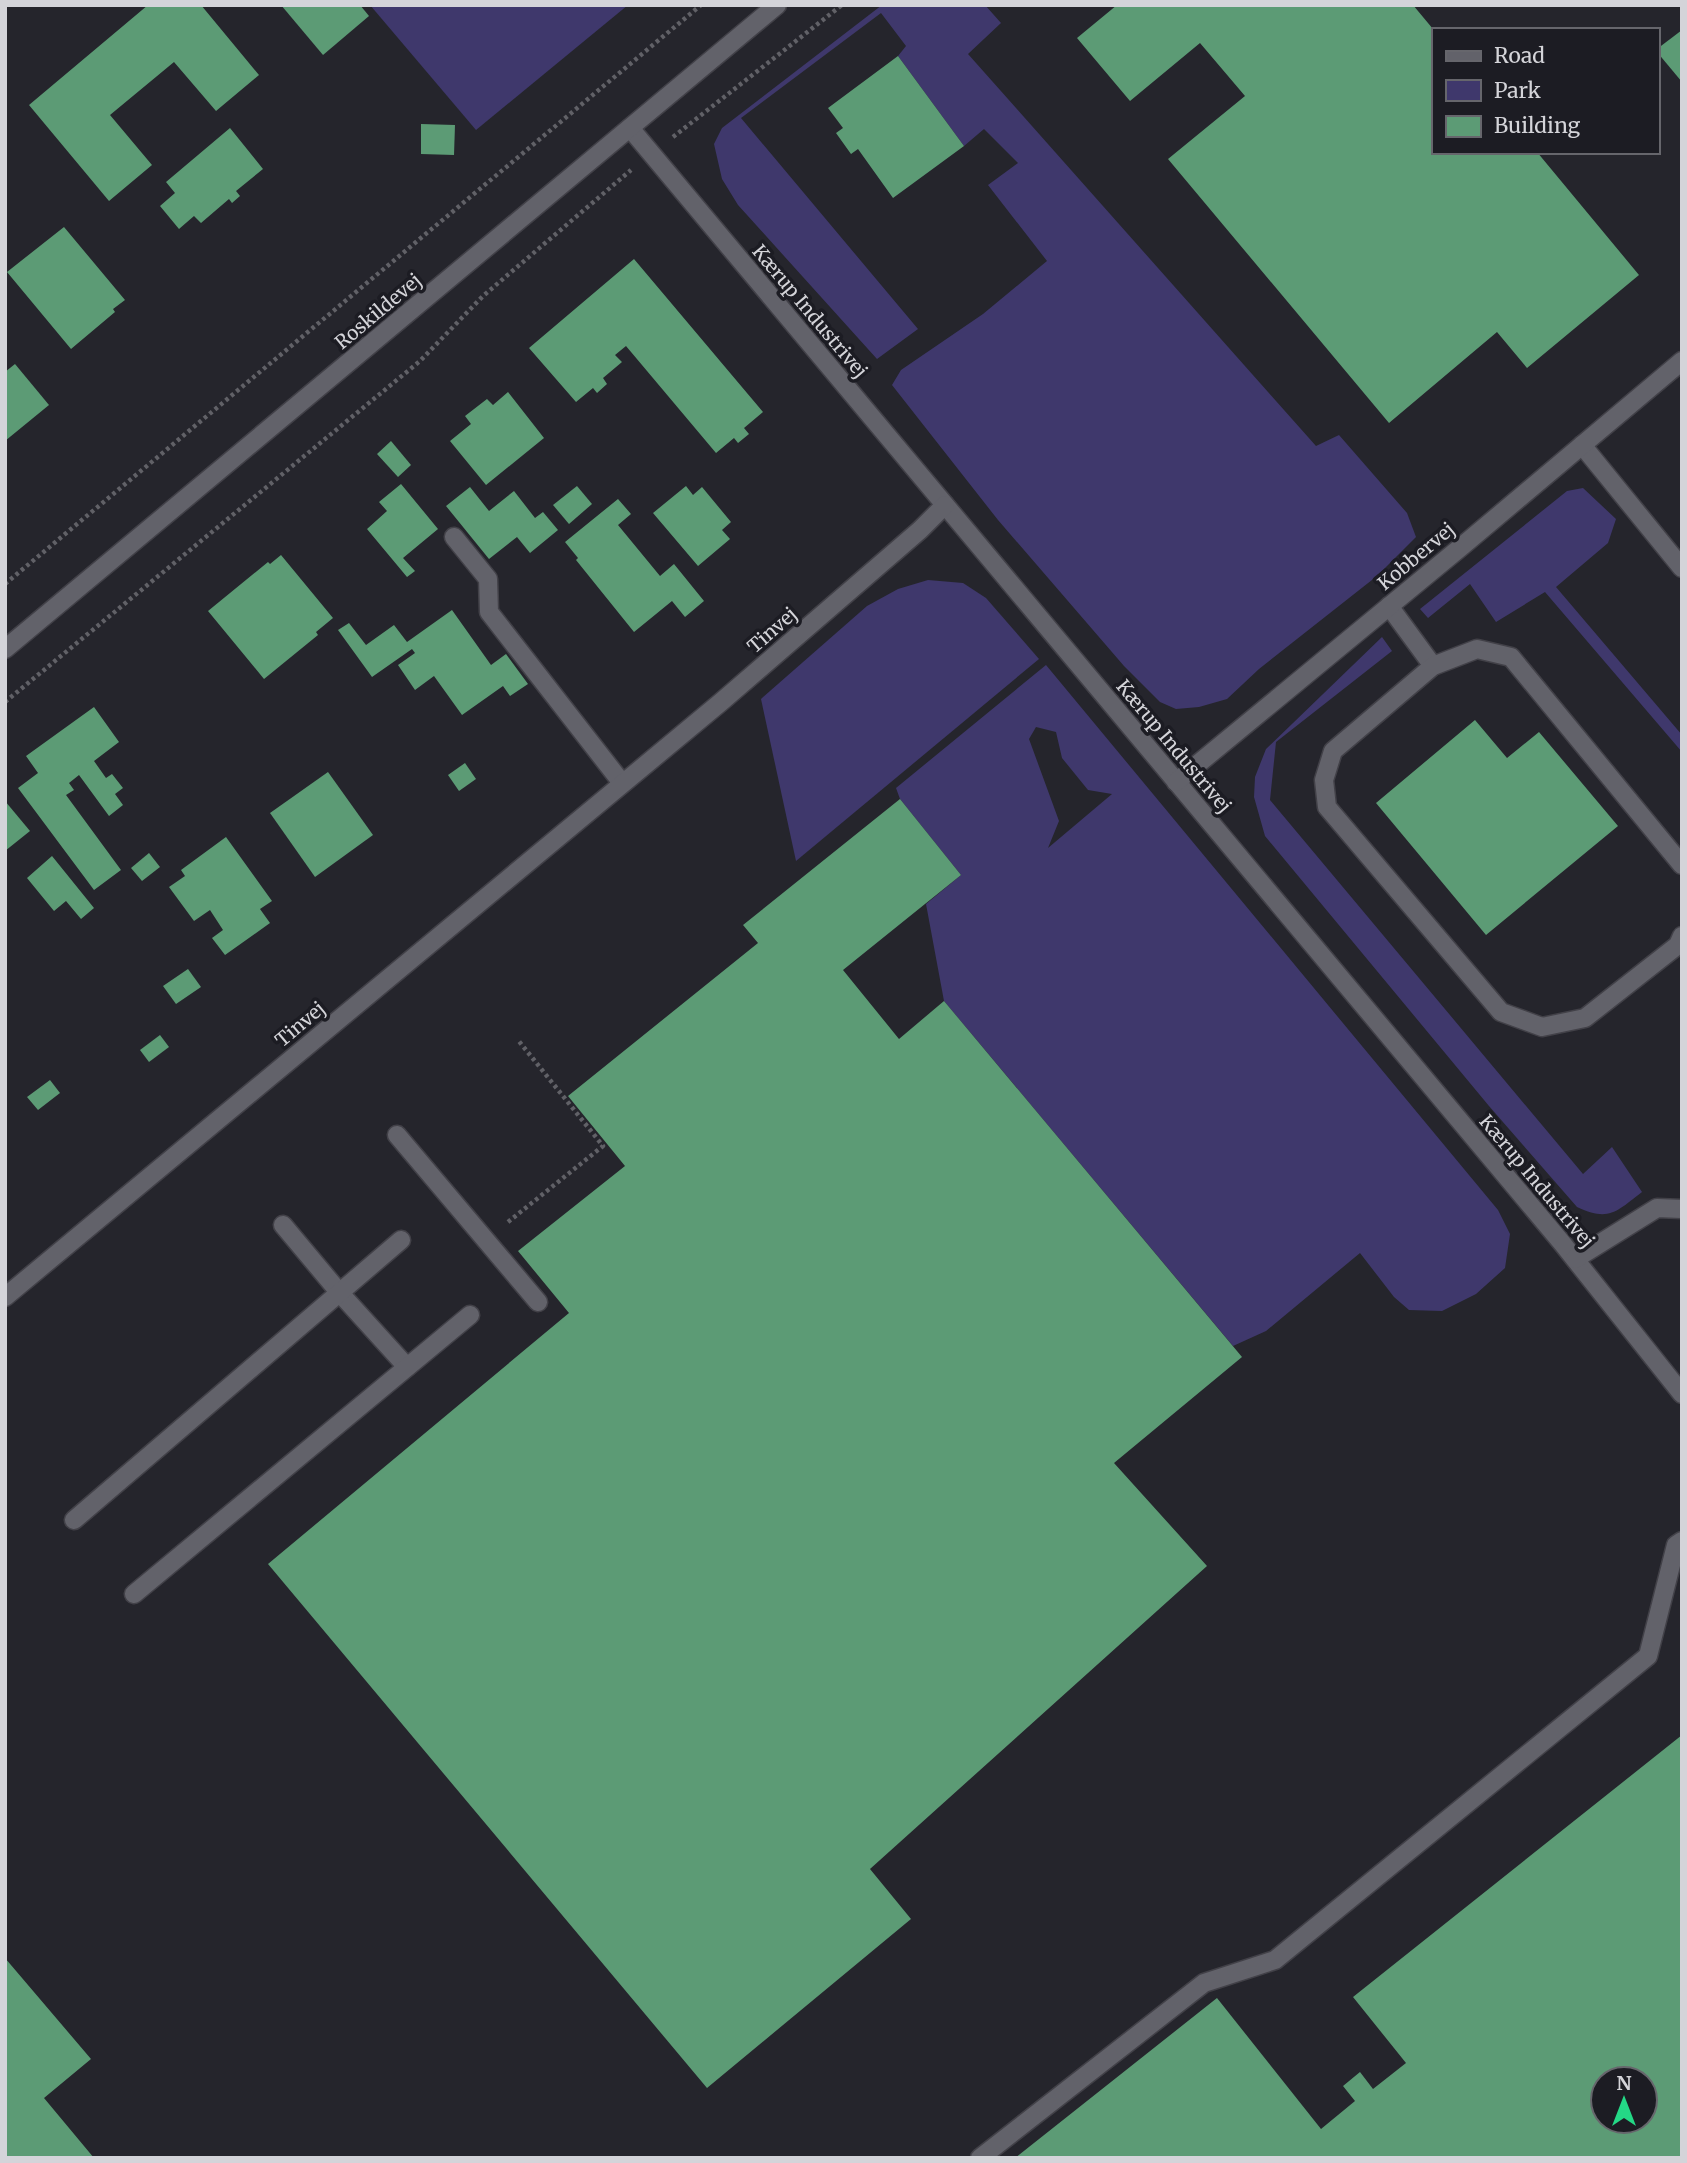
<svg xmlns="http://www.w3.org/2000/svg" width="1687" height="2163" font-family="Merriweather,serif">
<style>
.green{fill:#3f386c;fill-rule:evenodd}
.building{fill:#5c9b75;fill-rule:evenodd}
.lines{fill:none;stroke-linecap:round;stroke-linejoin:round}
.minor-casing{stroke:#424148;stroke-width:21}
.path{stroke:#616167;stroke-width:4.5;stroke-dasharray:3.5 3.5;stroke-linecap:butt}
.minor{stroke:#62626a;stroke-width:18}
.labels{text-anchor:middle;stroke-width:7;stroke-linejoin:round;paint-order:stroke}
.street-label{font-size:19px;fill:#d4d4d9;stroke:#1c1c23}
</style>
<rect width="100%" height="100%" fill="#25252c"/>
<g class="green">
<path d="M370,5H628L476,130Z"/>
<path d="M882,5H985L1001,23L968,54L1316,446L1339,435L1407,513L1416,537L1377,576L1259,669L1227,699L1199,707L1176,709L1160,702L1124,666L998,520L892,385L901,370L983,314L1047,261L988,185L1018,163L984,129L964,146L898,56L906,46L881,13L741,118L918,329L877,359L738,205L722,179L714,144L722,128Z"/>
<path d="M1583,488L1616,519L1608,543L1556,587L1682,735V752L1545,592L1496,622L1470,584L1428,618L1420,609L1567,491Z"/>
<path d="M928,580L963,583L986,598L1039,659L796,861L761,699L867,606L898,589Z"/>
<path d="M1382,637L1392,651L1276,742L1270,800L1583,1174L1612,1147L1642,1192C1616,1212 1609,1222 1577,1207L1489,1106L1265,836L1254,797L1255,777L1266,749Z"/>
<path d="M1046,665L1498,1210L1510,1234L1505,1268L1476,1294L1442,1311L1409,1310L1394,1297L1360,1253L1266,1331L1233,1346L944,1001L926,904L961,875L900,799L896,788ZM1036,727L1056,732L1062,758L1088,790L1112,794L1048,848L1059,821L1029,739Z"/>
</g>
<g class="building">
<path d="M148,5H201L259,75L216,111L174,62L110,115L152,165L109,201L29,105Z"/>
<path d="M281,5H360L369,16L323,55Z"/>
<path d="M1117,5H1413L1433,29V152H1537L1639,275L1527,368L1497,332L1389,423L1168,159L1245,96L1200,43L1130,101L1077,38Z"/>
<path d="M1682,30V82L1657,52V49Z"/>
<path d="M898,56L964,146L893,198L858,149L851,154L836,133L843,128L828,108Z"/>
<path d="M421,124L455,125L454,155L421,154Z"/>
<path d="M230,128L263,169L236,191L240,196L232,203L229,199L201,223L194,216L179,229L160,206L175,193L166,182Z"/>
<path d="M64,227L125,300L113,309L115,312L71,349L7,272Z"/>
<path d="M634,259L763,412L744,428L749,434L738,443L734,438L716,453L626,346L615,355L622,362L603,378L607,384L597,393L593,388L576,402L529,348Z"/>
<path d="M15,364L49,405L5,441V372Z"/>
<path d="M508,392L544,438L486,485L450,441L471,424L465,416L487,399L493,405Z"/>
<path d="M391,441L411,465L398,477L377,454Z"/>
<path d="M401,484L438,529L403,558L415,571L407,577L367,529L387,511L379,502Z"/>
<path d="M577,486L592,504L569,524L553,505Z"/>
<path d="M686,486L693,495L702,487L731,522L722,530L730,539L698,566L653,513Z"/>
<path d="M470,487L489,511L514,491L535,518L543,512L558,530L530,553L517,537L489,559L446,506Z"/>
<path d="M618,499L631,514L618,525L660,576L674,564L704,601L685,617L672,601L634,632L576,560L578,558L565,542Z"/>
<path d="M281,555L333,618L316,632L318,635L264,679L208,611L268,562L270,564Z"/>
<path d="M452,610L491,665L506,654L528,684L510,696L503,686L462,715L434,676L415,690L398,665L415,653L412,649L372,677L338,630L349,623L366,645L394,625L407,642Z"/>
<path d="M94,707L119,742L94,761L106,778L112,774L123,788L115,794L123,805L109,816L79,775L69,783L74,790L66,795L121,870L94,890L18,788L38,773L26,756Z"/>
<path d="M1475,720L1507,758L1539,732L1618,826L1486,935L1376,803Z"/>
<path d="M465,763L476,779L459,791L448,775Z"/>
<path d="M328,772L373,835L315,877L270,813Z"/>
<path d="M900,799L961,875L843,970L899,1039L944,1001L1242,1357L1114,1463L1207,1566L870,1869L911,1919L707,2088L268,1564L569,1313L518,1251L625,1166L568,1096L758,943L743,925Z"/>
<path d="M5,801L30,831L5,851Z"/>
<path d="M226,837L272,901L260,909L270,923L225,955L212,938L223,930L210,910L194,921L169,887L185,876L181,870Z"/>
<path d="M149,853L160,867L142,881L131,868Z"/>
<path d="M52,856L94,908L81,919L66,901L54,911L27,878Z"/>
<path d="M188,969L201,987L176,1004L163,986Z"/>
<path d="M160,1035L169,1047L149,1062L140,1050Z"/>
<path d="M50,1080L60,1093L38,1110L27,1097Z"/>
<path d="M1682,1735V2158H1015L1217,1998L1321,2129L1355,2101L1343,2086L1360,2072L1373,2089L1406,2063L1353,1997ZM1603,2079H1645V2121H1603Z"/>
<path d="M5,1958L91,2059L44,2098L94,2158H5Z"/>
</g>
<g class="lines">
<defs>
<g id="minor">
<path d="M630,128L1562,1243L1682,1394"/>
<path d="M1582,445L1682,568"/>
<path d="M454,537L488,579L489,612L622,783"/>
<path d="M1389,606L1433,666"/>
<path d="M5,649L777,5"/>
<path d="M1176,782L1461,547L1682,361"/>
<path d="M1682,865L1511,657L1477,649L1433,666L1333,751L1324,780L1327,807L1501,1012L1542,1027L1585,1018L1678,945L1682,936"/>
<path d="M397,1135L538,1302"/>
<path d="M283,1225L339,1292L407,1367"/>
<path d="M1575,1259L1657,1208L1682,1209"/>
<path d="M5,1297L721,702L920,530L945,505"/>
<path d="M74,1520L401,1240"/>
<path d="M134,1594L470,1315"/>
<path d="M980,2158L1204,1983L1275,1960L1648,1656L1676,1545L1682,1541"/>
</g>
</defs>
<use href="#minor" class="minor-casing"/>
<g class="path">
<path d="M673,137L842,5"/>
<path d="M5,584L701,5"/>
<path d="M5,702L420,361L483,296L631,170"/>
<path d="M508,1222L603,1146L518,1040"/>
</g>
<use href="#minor" class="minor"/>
</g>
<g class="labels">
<g class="street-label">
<text transform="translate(378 311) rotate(-40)" y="7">Roskildevej</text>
<text transform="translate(810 311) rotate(50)" y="7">Kærup Industrivej</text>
<text transform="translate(1416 556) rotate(-40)" y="7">Kobbervej</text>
<text transform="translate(772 630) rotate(-41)" y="7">Tinvej</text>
<text transform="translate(1174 746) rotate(50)" y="7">Kærup Industrivej</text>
<text transform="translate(300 1024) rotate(-40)" y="7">Tinvej</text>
<text transform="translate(1537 1181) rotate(50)" y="7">Kærup Industrivej</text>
</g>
</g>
<rect width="1687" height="2163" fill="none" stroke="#d4d4d9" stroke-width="14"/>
<rect x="1432" y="28" width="228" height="126" fill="#1c1c23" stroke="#66666c" stroke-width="2"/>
<rect x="1446" y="51" width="35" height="10" fill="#62626a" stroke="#66666c" stroke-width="2"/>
<text x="1494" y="63" font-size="21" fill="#d4d4d9">Road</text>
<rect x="1446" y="80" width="35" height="21" fill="#3f386c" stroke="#66666c" stroke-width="2"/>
<text x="1494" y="98" font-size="21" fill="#d4d4d9">Park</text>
<rect x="1446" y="116" width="35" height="21" fill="#5c9b75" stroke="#66666c" stroke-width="2"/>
<text x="1494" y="133" font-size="21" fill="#d4d4d9">Building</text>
<g transform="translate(1624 2100)"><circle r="33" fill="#1c1c23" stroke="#66666c" stroke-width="2"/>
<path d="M0-5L12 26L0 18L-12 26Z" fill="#24d886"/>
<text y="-10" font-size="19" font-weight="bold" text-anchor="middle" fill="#d4d4d9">N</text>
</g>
</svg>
